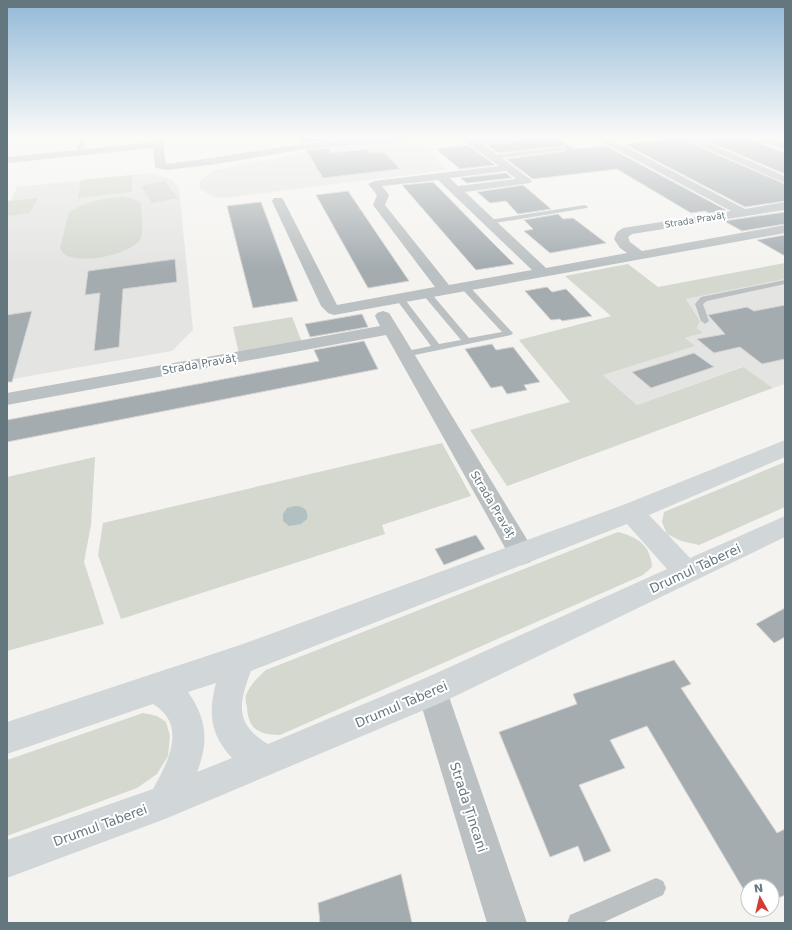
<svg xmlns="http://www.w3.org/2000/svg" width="792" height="930" font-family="'DejaVu Sans',sans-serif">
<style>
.built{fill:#e4e5e3}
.green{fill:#d4d8cf}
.water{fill:#b1c0c1}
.building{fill:#a4acb0;stroke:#d5d4d3}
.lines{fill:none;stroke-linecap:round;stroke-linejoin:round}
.service{fill:#bbc0c2;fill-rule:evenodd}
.minor{fill:#bbc0c2;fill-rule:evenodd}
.secondary{fill:#d1d6d9;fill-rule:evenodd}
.labels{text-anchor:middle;stroke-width:4;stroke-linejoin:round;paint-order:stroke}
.far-street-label{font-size:9px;fill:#65777e;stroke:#fff}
.street-label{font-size:11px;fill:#65777e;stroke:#fff}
.near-street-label{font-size:13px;fill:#65777e;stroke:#fff}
</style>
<rect width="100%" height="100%" fill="#f4f3f0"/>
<g class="built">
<path d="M417,141L448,170L224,198L214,197L206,193L200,188L199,183L203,178L213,171L220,169L348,145Z"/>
<path d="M150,173L172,180L179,188L193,330L172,351L7,380V201L11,200L17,187Z"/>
<path d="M785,279V384L773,388L742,367L637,405L603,375L694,346L685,338L703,333L697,328L700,321L686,299Z"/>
</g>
<g class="green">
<path d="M132,175V192L78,198L81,180Z"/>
<path d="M165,181L178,198L152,203L141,186Z"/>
<path d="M122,197L132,198L141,203C141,211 144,231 141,238C133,255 76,266 63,253C62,252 61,249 60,248L69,212C86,202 102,198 122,197Z"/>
<path d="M38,198L30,213L7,216V201Z"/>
<path d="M785,263V279L686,299L700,321L697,328L703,333L685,338L695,346L603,375L637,405L743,367L773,388L507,486L470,430L570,402L519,340L611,316L565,276L628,264L658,287Z"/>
<path d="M292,317L302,342L239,354L233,327Z"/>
<path d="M442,443L471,496L382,525L385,534L121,619L98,555L103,523Z"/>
<path d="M95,457L91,525L84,562L104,624L7,651V477Z"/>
<path d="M785,462V507L699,545L681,541L667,534L662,522L664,512Z"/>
<path d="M618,532C638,537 651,546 652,567L643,575L280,735C260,735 248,730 247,707C246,704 245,698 246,695C250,685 258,677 266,670Z"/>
<path d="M143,713L157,716L166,722L170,736L168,756L157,774L137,788L7,836V760Z"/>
</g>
<path class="water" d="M295,506C303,506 309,510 307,519L301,524L289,526L283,521V514L287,508Z"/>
<g class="building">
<path d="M298,138H329L330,140L301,143Z"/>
<path d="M537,138H556L575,149L606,146L726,210L709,213L705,211L691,213L617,169L533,179L506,159L565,151L567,148L563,146L498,153L487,145L516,142L522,139Z"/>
<path d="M684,138L686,141L785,184V201L745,207L624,144Z"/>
<path d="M700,138H747L785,153V174Z"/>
<path d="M468,145L495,165L460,169L436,149Z"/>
<path d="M330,148V153L367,149L371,153L384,152L400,169L323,178L306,150Z"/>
<path d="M506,173L512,178L467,183L460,178Z"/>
<path d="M433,182L490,240L514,264L476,270L402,185Z"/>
<path d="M523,185L551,209L518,214L506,201L490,203L477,192Z"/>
<path d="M348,191L409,281L368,288L316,195Z"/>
<path d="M261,202L298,301L253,308L227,206Z"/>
<path d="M785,212V224L742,231L724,221Z"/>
<path d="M558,214L563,219L573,218L606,243L550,253L524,231L533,229L524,220Z"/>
<path d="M785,235V256L757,240Z"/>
<path d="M175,259L177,282L123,289L119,347L94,351L100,293L85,295L88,271Z"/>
<path d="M547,287L552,292L566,289L592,316L562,321L560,319L551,320L525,291Z"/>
<path d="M785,305V359L762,364L740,347L714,353L697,339L725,334L708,315L747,307L754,311Z"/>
<path d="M32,311L12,382H7V315Z"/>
<path d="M362,314L368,327L310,337L305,324Z"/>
<path d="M364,341L378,369L7,442V420L319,361L314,350Z"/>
<path d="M492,344L496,350L513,347L540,382L524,385L527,390L507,394L502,386L491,388L465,349Z"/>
<path d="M694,353L714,367L651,388L632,372Z"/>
<path d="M476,535L485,549L444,565L435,549Z"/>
<path d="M785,608V637L774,643L756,624Z"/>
<path d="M674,660L691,684L681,688L777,833L785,829V895L772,901V886H748V897L647,726L610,740L625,768L579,785L611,851L584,862L578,846L550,857L499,732L577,704L573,694Z"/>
<path d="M401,874L412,923H320L318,903Z"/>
</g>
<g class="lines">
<g class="service">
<path d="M80,138H86L82,152L79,154L76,152Z"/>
<path d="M582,138H587L590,140L585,141Z"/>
<path d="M563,147L566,149L565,150L494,159L491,157L494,155Z"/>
<path d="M585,205L588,207L587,208L489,224L486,222L489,220Z"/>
<path d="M785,280V284L707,301L703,304L709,321L705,324L701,321L695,304L701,297Z"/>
<path d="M462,285H468L511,331L513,333L511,335L405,357L402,356L400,354L402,352L431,346L396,299L400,296L403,297L439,344L461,340L424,296L423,294L424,292H430L469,338L502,332L462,289L461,287Z"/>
<path d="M656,878L663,881L666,888L663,895L602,923H567L570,915Z"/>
</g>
<g class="minor">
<path d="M157,138H166L163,145L166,164C225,157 283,145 342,140C363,138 386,135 407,138L402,141L305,149L217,164L166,170L156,168L155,166L153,148L7,163V157L154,142Z"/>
<path d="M461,138H521L516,141L483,144L530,179L532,181L530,183L465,192L546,268L627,253L620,248L614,239L617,232L623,228L731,211L599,140L598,138H609L745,209L785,202V210L632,234L628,237L630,242L642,251L785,225V233L334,315L328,313L321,306L272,201L274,198H282L284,201L337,305L435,287L373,205L377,195L368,184L374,181L499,166ZM506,171L516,179L458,186L450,178ZM438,180L532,270L449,285L385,205L389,195L382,186Z"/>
<path d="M685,138H697L785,176V183L687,140Z"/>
<path d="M757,138H770L785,144V150L759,140Z"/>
<path d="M383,311L389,313L399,329L531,546L535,554L531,562L522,565L513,562L386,335L7,405V393L380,326L375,316L377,313Z"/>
<path d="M432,676L443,680L447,691L527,923H487L417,691L421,680Z"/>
</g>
<path class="secondary" d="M785,440V457L649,515L690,558L785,516V537L443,702L165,819L7,878V840L153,789C168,762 188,725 153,704L7,754V722L240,645L623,505ZM627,524L667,569L421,680L268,744C234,724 239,703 251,671ZM216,683C208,712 210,735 232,758L197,772C209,742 207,719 188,692Z"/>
</g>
<linearGradient id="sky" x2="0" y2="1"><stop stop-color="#92b9d8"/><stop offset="0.51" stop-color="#fafaf8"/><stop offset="1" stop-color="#fafaf8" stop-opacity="0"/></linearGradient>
<rect width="792" height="268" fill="url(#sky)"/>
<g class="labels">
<g class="far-street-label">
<text transform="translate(695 220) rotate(-9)" y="3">Strada Pravăț</text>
</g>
<g class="street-label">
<text transform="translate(199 364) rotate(-10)" y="4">Strada Pravăț</text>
<text transform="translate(493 504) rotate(59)" y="4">Strada Pravăț</text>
</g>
<g class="near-street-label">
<text transform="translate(695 568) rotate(-25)" y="5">Drumul Taberei</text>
<text transform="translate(401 704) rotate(-23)" y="5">Drumul Taberei</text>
<text transform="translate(469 807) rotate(72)" y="5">Strada Țincani</text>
<text transform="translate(100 825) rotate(-20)" y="5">Drumul Taberei</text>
</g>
</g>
<rect width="792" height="930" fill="none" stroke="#65777e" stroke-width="16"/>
<g transform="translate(760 898) rotate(352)"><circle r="19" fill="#ffffff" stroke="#c1c9cb"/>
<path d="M0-3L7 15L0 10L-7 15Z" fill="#d23c32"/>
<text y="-6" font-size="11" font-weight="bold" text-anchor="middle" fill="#65777e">N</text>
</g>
</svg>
